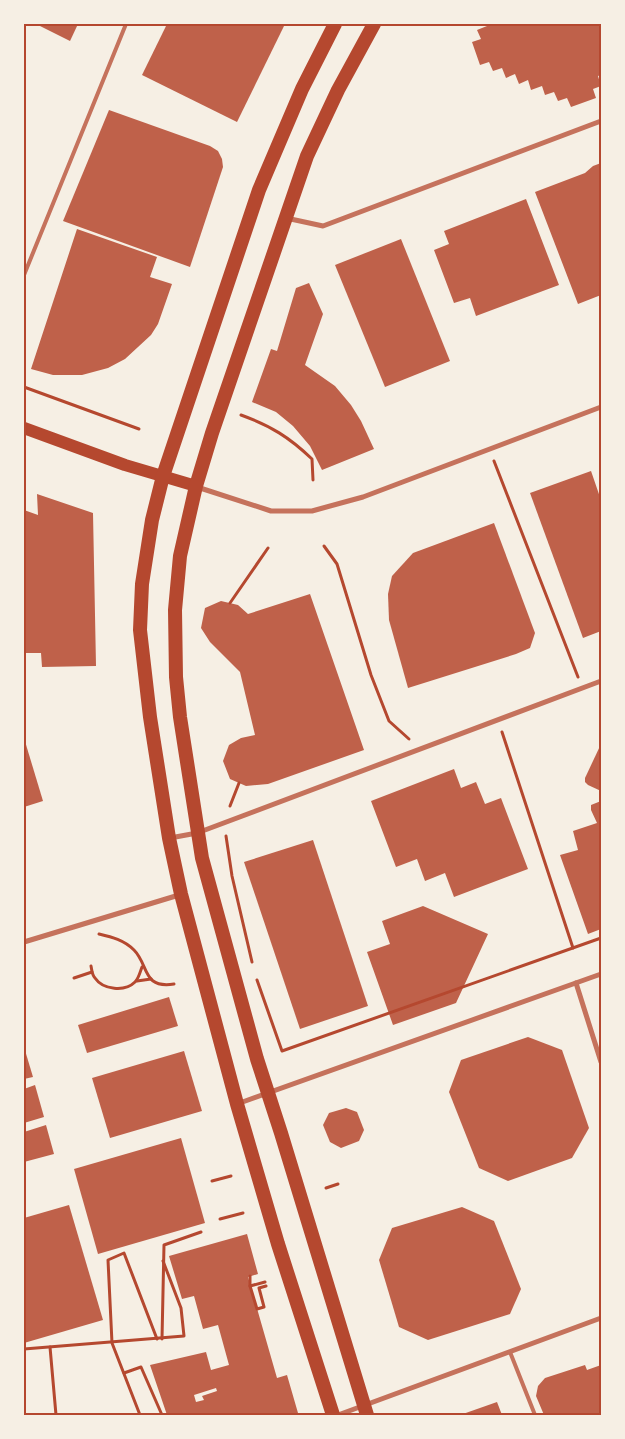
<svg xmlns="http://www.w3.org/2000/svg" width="625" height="1439" font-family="Quicksand,sans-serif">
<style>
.building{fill:#bf614a;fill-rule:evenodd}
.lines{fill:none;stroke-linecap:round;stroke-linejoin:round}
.path{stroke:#b5482f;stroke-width:3}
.service{stroke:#c5725c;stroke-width:4}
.minor{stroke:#c5725c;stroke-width:5}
.primary{stroke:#b5482f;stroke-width:12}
.trunk{stroke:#b5482f;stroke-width:14}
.neatline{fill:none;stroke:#b5482f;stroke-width:2}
</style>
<rect width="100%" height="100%" fill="#f6efe4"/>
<g class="building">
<path d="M36,24H78L70,41Z"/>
<path d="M167,24H285L237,122L142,75Z"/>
<path d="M486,24H601V75L598,76L601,86L593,89L596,98L571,107L567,98L558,101L554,92L545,95L542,86L531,90L528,80L519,84L515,74L506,78L502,68L493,71L489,62L480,65L472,42L481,39L477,30L487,26Z"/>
<path d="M109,110L210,146L218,151L222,159L223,167L190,267L63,221Z"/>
<path d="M601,163V295L578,304L535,192L585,173L593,166Z"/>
<path d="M526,199L559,285L476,316L470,298L454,303L434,250L449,244L444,231Z"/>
<path d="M77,229L157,257L150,277L172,284L158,324L151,335L125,359L108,368L82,375H53L31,369Z"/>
<path d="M401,239L450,361L385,387L335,265Z"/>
<path d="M309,283L323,314L305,365L335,386L351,405L361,421L374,449L322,470L310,446L293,426L276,412L252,402L271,349L277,351L296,288Z"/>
<path d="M591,471L601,500V631L583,638L530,493Z"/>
<path d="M37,494L93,513L96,666L42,667L41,653H24V510L38,515Z"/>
<path d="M494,523L535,633L530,648L516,654L408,688L389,620L388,594L392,576L413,553Z"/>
<path d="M310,594L364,750L268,784L246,786L230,779L223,761L229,745L241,738L255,735L240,672L210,642L201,628L205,608L221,601L238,605L248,614Z"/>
<path d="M24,738L43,801L24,807Z"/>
<path d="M601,744V791L588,785L585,782V778Z"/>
<path d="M454,769L461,788L476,782L485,804L501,798L528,869L454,897L445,873L425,881L417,859L396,867L371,801Z"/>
<path d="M601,801V929L588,934L560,855L578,850L573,831L597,823L591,810V805Z"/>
<path d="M313,840L368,1006L300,1029L244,862Z"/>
<path d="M423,906L488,934L456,1003L393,1025L367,952L390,944L382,921Z"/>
<path d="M169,997L178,1026L87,1053L78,1025Z"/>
<path d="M528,1037L562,1050L589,1128L572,1158L508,1181L479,1168L449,1092L461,1060Z"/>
<path d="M24,1047L33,1077L24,1079Z"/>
<path d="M184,1051L202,1111L110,1138L92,1078Z"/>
<path d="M35,1085L44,1117L24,1123V1089Z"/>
<path d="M346,1108L357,1112L364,1130L359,1141L341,1148L330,1142L323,1125L329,1113Z"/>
<path d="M46,1125L54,1154L24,1162V1132Z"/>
<path d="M181,1138L205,1223L98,1254L74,1169Z"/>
<path d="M69,1205L103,1320L24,1343V1218Z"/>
<path d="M462,1207L494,1221L521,1289L510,1314L428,1340L399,1327L379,1260L392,1228Z"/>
<path d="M247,1234L258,1274L248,1277L277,1378L287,1375L298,1413L290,1415H167L150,1365L206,1352L211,1370L229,1365L218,1325L203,1329L194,1296L182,1299L169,1256ZM216,1388L217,1391L202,1396L204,1400L196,1402L194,1395Z"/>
<path d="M585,1365L587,1370L601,1365V1415H544L536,1396L538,1386L545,1378Z"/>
<path d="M497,1402L502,1415H460Z"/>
</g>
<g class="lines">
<g class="path">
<path d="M24,387L139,429"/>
<path d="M241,415C271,426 289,437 312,459L313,480"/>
<path d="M494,461L578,677"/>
<path d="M324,546L337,564L371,675L389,721L409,739"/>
<path d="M230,603L268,548"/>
<path d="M502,732L573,948"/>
<path d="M230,806L239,783"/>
<path d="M226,836L232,876L252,962"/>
<path d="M99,934C112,937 124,940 134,950C149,965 142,989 174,984"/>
<path d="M91,966C92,971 92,975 95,978C103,990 125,992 135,982C139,978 140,972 142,967"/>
<path d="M74,978L92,972"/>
<path d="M257,980L282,1051L601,938"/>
<path d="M137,981L151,979"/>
<path d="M212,1181L231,1176"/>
<path d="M326,1188L338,1184"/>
<path d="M220,1219L243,1213"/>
<path d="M250,1276V1286L257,1309L264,1307L259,1288L266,1286"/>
<path d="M250,1286L265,1282"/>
<path d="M162,1339L164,1245L201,1232"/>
<path d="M50,1347L56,1415"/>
<path d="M24,1349L184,1336L181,1308L163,1261"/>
<path d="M124,1373L141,1367L162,1415"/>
<path d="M140,1415L112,1343L108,1260L124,1253L157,1339"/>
</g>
<g class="service">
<path d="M24,275L126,24"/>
<path d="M510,1352L535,1415"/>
</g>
<g class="minor">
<path d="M286,218L323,226L601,121"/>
<path d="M197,487L271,511H312L363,497L601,407"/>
<path d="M170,838L197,833L601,681"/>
<path d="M24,942L179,895"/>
<path d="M576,983L601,1062"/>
<path d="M237,1104L601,974"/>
<path d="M338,1415L601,1318"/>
</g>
<path class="primary" d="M24,428L125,465L196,486"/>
<g class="trunk">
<path d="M333,1415L278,1244L237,1104L181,894L169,838L150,717L140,630L142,584L152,520L163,476L259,190L302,89L335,24"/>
<path d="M367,1415L281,1133L257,1059L202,858L180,717L176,677L175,610L180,556L196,486L212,433L307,156L338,90L374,24"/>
</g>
</g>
<rect width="625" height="1439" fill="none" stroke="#f6efe4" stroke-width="50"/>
<rect x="25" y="25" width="575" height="1389" class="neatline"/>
</svg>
